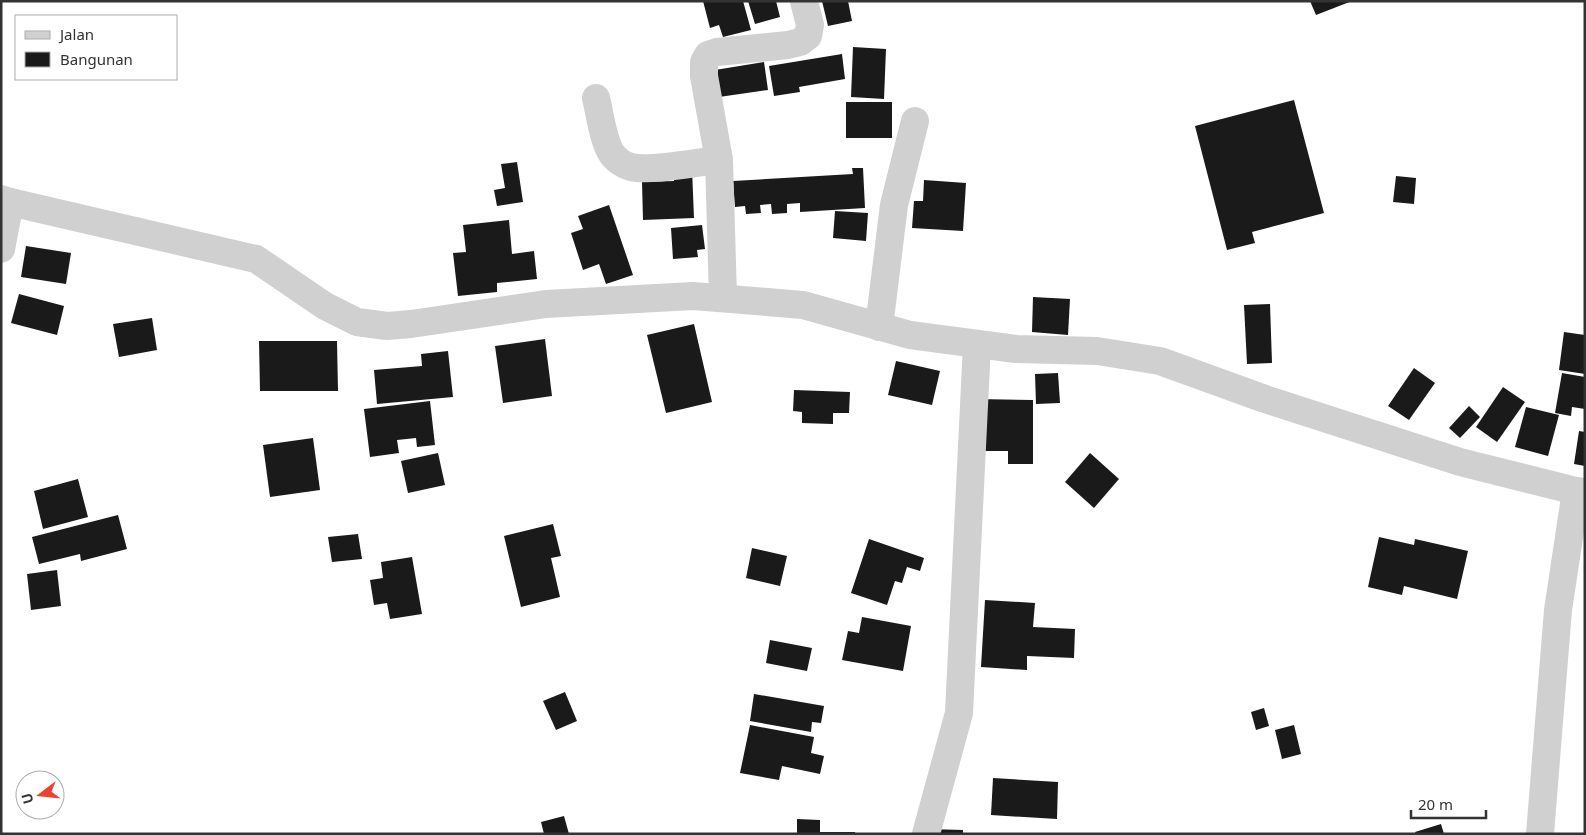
<svg xmlns="http://www.w3.org/2000/svg" width="1586" height="835" font-family="'Noto Sans',sans-serif">
<style>
.building{fill:#1a1a1a}
.lines{fill:none;stroke-linecap:round;stroke-linejoin:round}
.street{stroke:#d0d0d0;stroke-width:28}
</style>
<rect width="100%" height="100%" fill="#fff"/>
<g class="building">
<path d="M703,1H743L751,30L723,37L719,25L710,28Z"/>
<path d="M748,1H776L780,17L755,24Z"/>
<path d="M822,1H848L852,21L828,26Z"/>
<path d="M1310,1H1352L1316,15Z"/>
<path d="M853,47L886,49L884,99L851,97Z"/>
<path d="M842,54L845,79L799,87L800,92L774,96L769,66Z"/>
<path d="M764,62L768,90L719,97L715,70Z"/>
<path d="M1294,100L1324,213L1252,232L1255,243L1227,250L1195,126Z"/>
<rect x="846" y="102" width="46" height="36"/>
<path d="M517,162L523,202L497,206L494,190L505,188L501,164Z"/>
<path d="M852,168H863L865,208L800,212V203L787,204V213L772,214L771,204L760,205L761,213L746,214L745,206L735,207L733,181L853,174Z"/>
<path d="M674,169H692L694,218L643,220L642,182L674,181Z"/>
<path d="M1396,176L1416,178L1414,204L1393,202Z"/>
<path d="M924,180L966,183L963,231L912,228L914,201H923Z"/>
<path d="M609,205L633,275L606,284L599,264L583,270L571,233L583,229L578,216Z"/>
<path d="M835,211L868,213L866,241L833,238Z"/>
<path d="M509,220L512,254L534,251L537,279L497,283V292L458,296L453,253L466,252L463,225Z"/>
<path d="M702,225L705,249L697,250L698,257L673,259L671,228Z"/>
<path d="M26,246L71,253L66,284L21,277Z"/>
<path d="M19,294L64,306L57,335L11,323Z"/>
<path d="M1033,297L1070,299L1068,335L1032,332Z"/>
<path d="M1270,304L1272,363L1247,364L1244,305Z"/>
<path d="M152,318L157,350L119,357L113,324Z"/>
<path d="M694,324L712,402L666,413L647,335Z"/>
<path d="M1564,332L1585,335V374L1559,370Z"/>
<path d="M545,339L552,396L503,403L495,346Z"/>
<path d="M259,341H337L338,391H260Z"/>
<path d="M448,351L453,397L377,404L374,370L422,366L421,354Z"/>
<path d="M896,361L940,371L932,405L888,395Z"/>
<path d="M1414,368L1435,383L1409,420L1388,406Z"/>
<path d="M1058,373L1060,403L1036,404L1035,374Z"/>
<path d="M1562,373L1585,377V409L1572,407L1571,416L1555,413Z"/>
<path d="M1503,387L1525,402L1497,442L1476,427Z"/>
<path d="M794,390L850,392L849,413H833V424L802,423V412L793,411Z"/>
<path d="M976,399L1033,400V464H1008V451H976Z"/>
<path d="M430,401L435,445L417,447L416,438L397,440L399,453L370,457L364,409Z"/>
<path d="M1469,406L1480,417L1460,438L1449,428Z"/>
<path d="M1526,407L1559,415L1548,456L1515,447Z"/>
<path d="M1579,431L1585,432V466L1574,464Z"/>
<path d="M313,438L320,490L270,497L263,445Z"/>
<path d="M438,453L445,485L408,493L401,461Z"/>
<path d="M1090,453L1119,479L1094,508L1065,482Z"/>
<path d="M78,479L88,517L43,529L34,491Z"/>
<path d="M118,515L127,549L81,561L80,554L39,564L32,537Z"/>
<path d="M553,524L561,556L551,558L560,597L521,607L504,536Z"/>
<path d="M358,534L362,559L332,562L328,537Z"/>
<path d="M1379,537L1414,545L1415,539L1468,551L1457,599L1404,586L1402,595L1368,587Z"/>
<path d="M869,539L924,558L920,571L907,567L902,583L895,581L887,605L851,593Z"/>
<path d="M752,548L787,556L780,586L746,578Z"/>
<path d="M412,557L422,614L390,619L387,603L374,605L370,580L383,578L381,562Z"/>
<path d="M57,570L61,606L31,610L27,574Z"/>
<path d="M985,600L1035,603L1033,627L1075,629L1074,658L1027,656V670L981,667Z"/>
<path d="M862,617L911,626L903,671L842,660L848,631L859,633Z"/>
<path d="M770,640L812,648L807,671L766,663Z"/>
<path d="M565,692L577,721L556,730L543,701Z"/>
<path d="M754,694L824,706L821,723L812,722L811,732L750,721Z"/>
<path d="M1264,708L1269,726L1256,730L1251,712Z"/>
<path d="M750,725L814,737L811,753L824,756L820,774L782,766L779,780L740,773Z"/>
<path d="M1294,725L1301,754L1282,759L1275,730Z"/>
<path d="M993,778L1058,782L1057,819L991,815Z"/>
<path d="M564,816L569,834H544L541,822Z"/>
<path d="M797,819L820,820V832H855V834H797Z"/>
<path d="M1441,824L1444,834H1416L1415,832Z"/>
<path d="M928,829L963,830V834H928Z"/>
</g>
<g class="lines">
<g class="street">
<path d="M596,98C600,114 603,141 612,154C616,160 624,165 631,167C650,172 698,162 719,160"/>
<path d="M1,199L10,202L256,259L325,306L357,322L387,326L411,324L546,304L693,296L803,305L910,335L1016,349L1097,351L1160,361L1265,399L1460,462L1576,491L1585,492"/>
<path d="M1,249L10,202"/>
<path d="M723,298L719,160L704,76V62L708,55L717,52L788,45L800,42L808,36L810,25L804,1"/>
<path d="M879,327L894,205L915,121"/>
<path d="M926,834L959,713L977,344"/>
<path d="M1540,834L1558,610L1576,491"/>
</g>
</g>
<rect width="1586" height="835" fill="none" stroke="#333333" stroke-width="5"/>
<rect x="15" y="15" width="162" height="65" fill="#ffffff" stroke="#adadad"/>
<rect x="25" y="31" width="25" height="8" fill="#d0d0d0" stroke="#adadad"/>
<text x="60" y="40" font-size="15" fill="#333333">Jalan</text>
<rect x="25" y="52" width="25" height="15" fill="#1a1a1a" stroke="#adadad"/>
<text x="60" y="65" font-size="15" fill="#333333">Bangunan</text>
<g transform="translate(40 795) rotate(254)"><circle r="24" fill="#ffffff" stroke="#adadad"/>
<path d="M0-4L9 19L0 12L-9 19Z" fill="#ef3f30"/>
<text y="-8" font-size="14" font-weight="bold" text-anchor="middle" fill="#333333">U</text>
</g>
<path d="M1411 810v8h75v-8" fill="none" stroke="#333333" stroke-width="2.5"/>
<text x="1418" y="810" font-size="15" fill="#333333" stroke="#ffffff" stroke-width="4" paint-order="stroke">20 m</text>
</svg>
